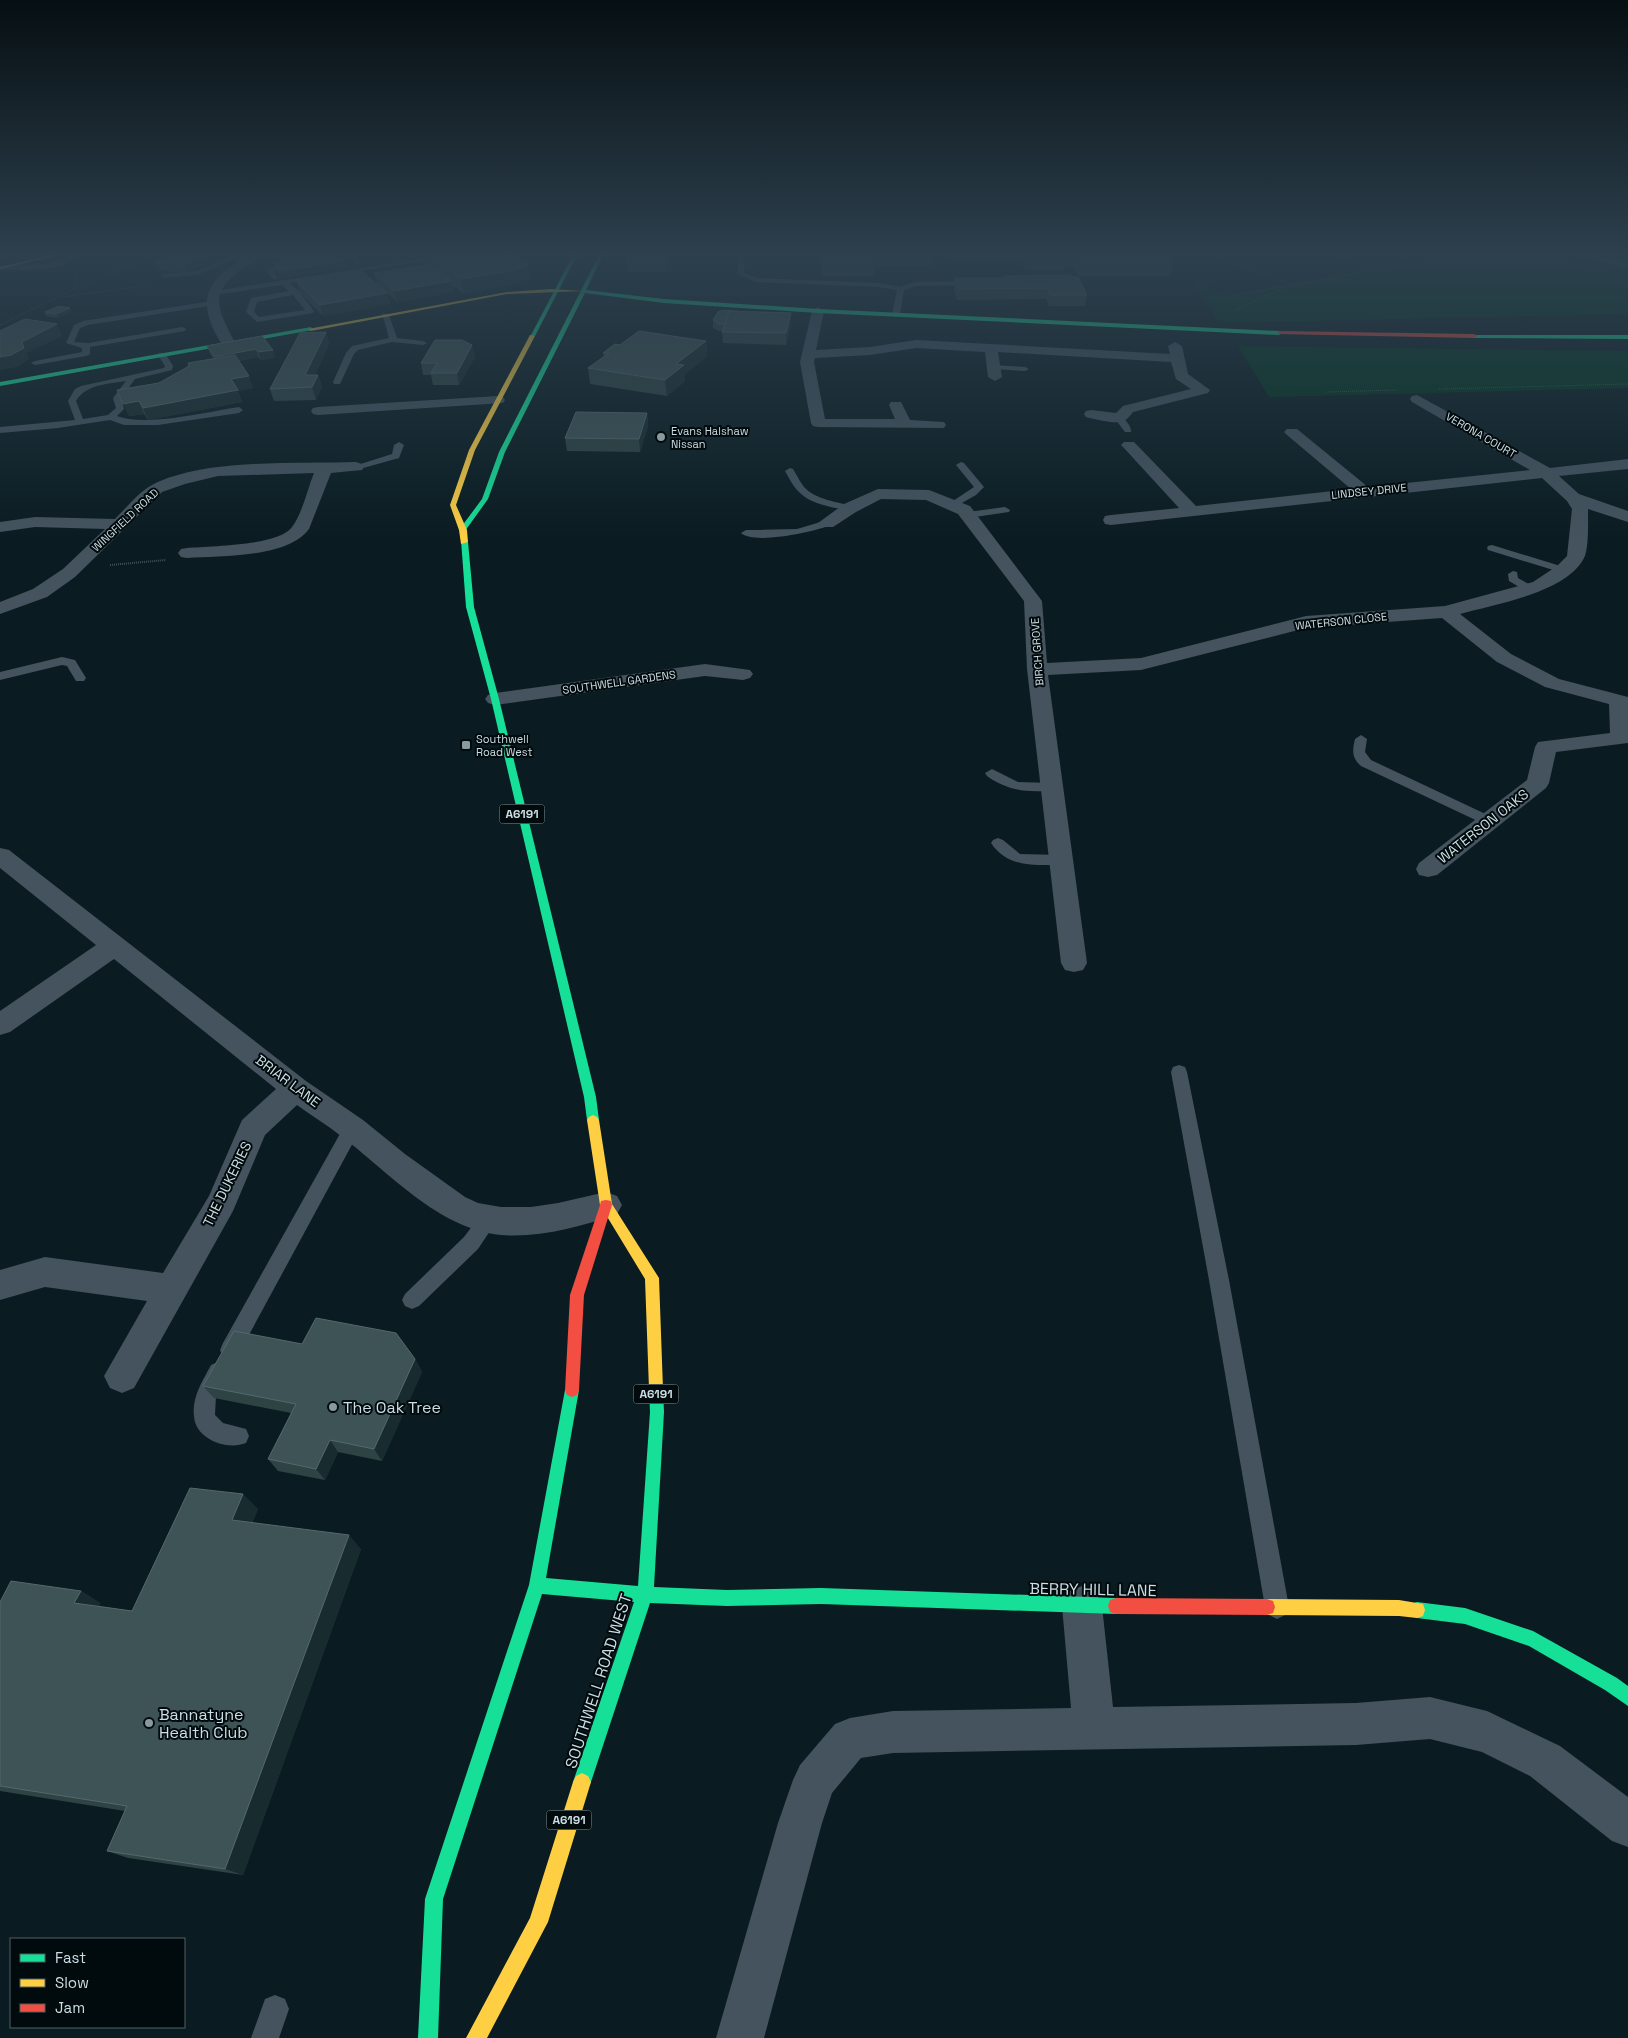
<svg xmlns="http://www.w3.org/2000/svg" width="1628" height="2038" font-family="'Space Grotesk',sans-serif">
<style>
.green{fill:#01341f}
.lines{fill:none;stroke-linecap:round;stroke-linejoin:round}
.path-far1{stroke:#434f58;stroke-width:1;stroke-dasharray:1 1;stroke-linecap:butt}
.path{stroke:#434f58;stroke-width:2;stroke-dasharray:1 1;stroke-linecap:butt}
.lane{fill:#44535e;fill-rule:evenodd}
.street{fill:#44535e;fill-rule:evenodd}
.fast{fill:#16e098;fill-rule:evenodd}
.slow{fill:#ffcf43;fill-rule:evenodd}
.jam{fill:#f24e42;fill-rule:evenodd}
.wall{fill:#2d4344}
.shaded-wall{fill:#182c2f}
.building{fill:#3e5355;stroke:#54696b}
.poi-dot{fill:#88999f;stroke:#010a0d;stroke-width:2}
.labels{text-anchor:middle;stroke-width:4;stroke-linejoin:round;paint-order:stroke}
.far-poi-label{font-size:11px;fill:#ccdde3;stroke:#010a0d;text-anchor:start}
.far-street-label{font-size:11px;fill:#ccdde3;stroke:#010a0d}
.shield{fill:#010a0d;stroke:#8f9ea3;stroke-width:1}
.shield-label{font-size:12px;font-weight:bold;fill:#ccdde3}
.street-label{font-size:14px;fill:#ccdde3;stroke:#010a0d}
.near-poi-label{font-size:16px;fill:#ccdde3;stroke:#010a0d;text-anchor:start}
.near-street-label{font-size:16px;fill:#ccdde3;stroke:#010a0d}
</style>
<rect width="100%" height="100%" fill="#0a1c21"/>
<g class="green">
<path d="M1452,255H1548L1628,277V314L1228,323L1217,320L1193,281L1227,295Z"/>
<path d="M1238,346L1628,351V388L1269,397Z"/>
</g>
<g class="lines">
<g class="path-far1">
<path d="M1212,255L1292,284"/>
<path d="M1333,255L1379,269"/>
<path d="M1396,255L1416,262"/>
<path d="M75,288L77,275"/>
<path d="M1231,296L1458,255"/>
<path d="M62,297L150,285"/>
<path d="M1235,310L1284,288"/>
<path d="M0,325L74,289L155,255"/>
<path d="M1439,389L1628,384"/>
<path d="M1326,392L1397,390"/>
</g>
<path class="path" d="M110,565L166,560"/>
<g class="lane">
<path d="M67,255H73L74,258C56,274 23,269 0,270V266L47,264L67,257Z"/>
<path d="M233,255H338L306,260L294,259L273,272L278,278L274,280L266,271L286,259L258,257L255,259H234L197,275L164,278L160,276L164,274L196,271Z"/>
<path d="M346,255H353L362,264L357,265Z"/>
<path d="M446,255H460L289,283L298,290L314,311L313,313L257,322L246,312L251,298L289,291L282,285L214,295L210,293L214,291ZM293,295L305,310L259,317L254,312L257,302Z"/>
<path d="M739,255H745L744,273L757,278L878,283L900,287L915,282L977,281L981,283L977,285L916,286L904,290L900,315L896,317L892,315L897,290L878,287L756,282L737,274Z"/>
<path d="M212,301L216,303L215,305L88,325L80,328L74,342L89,343L182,327L186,329L185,331L90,347V354L86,356L35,365L31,363L35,361L82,352V348L66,343L74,325L83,321Z"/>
<path d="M382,313L389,315L397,338L423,341L427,343L423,345L392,342L358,350L354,354L340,384H334L333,382L346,353L352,346L389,338Z"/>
<path d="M159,353H165L173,366L172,370L135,379L121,398L124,409L117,416C146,427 207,412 239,407L243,410L239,413L158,425H124L110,420L58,428L0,433V427L75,420L68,401L75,389L81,386L164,368L165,366L158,355ZM126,381L113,398L116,408L108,415L83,419L76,401C86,384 108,384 126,381Z"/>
<path d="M991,365L1025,367L1029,369L1025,371L994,369H991Z"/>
<path d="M1119,415C1124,417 1132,427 1131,432H1125L1116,420L1115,418Z"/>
<path d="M399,442L404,445L399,458L356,470L351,467L392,454L394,445Z"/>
<path d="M961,462L964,463L984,487L976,495L953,508L950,507V503L974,487L956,465Z"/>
<path d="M790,468L793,469C797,475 800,482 804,487C816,500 838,502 853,506L855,508L850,511C833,507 811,505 798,491C793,486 789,478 785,471Z"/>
<path d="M1005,507L1010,510L1009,512L968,518L963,515L968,512Z"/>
<path d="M827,520L831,521V525C814,532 754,545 741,533L746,530L797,529Z"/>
<path d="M1492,545L1567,568L1568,570L1563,573L1488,550L1487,548L1488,546Z"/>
<path d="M1513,571L1517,572L1518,578L1534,587L1535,589L1534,591H1526L1509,581L1508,574Z"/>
<path d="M62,657L75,660L86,678L84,681H76L67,666L62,665L0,680V672Z"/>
<path d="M1361,735L1367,739L1365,752L1371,760L1494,818L1496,821L1494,824H1484L1361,766C1352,758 1352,751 1355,739Z"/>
<path d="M992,769L1018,782L1052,783L1059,787C1055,792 1050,791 1044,791C1022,792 1005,789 987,776L985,773Z"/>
<path d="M998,838L1003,840L1020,854L1061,855L1066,857L1068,860L1066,863L1061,865C1034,865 1008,868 991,843L993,840Z"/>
<path d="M1179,1065L1185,1067L1187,1072L1229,1280L1289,1607L1285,1615L1277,1619L1269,1615L1265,1607L1209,1280L1171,1072L1173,1067Z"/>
<path d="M352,1121L358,1123L361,1128L237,1357L230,1359L223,1357L220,1350L223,1343L346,1123Z"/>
<path d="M489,1211L496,1213L498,1219L478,1249L419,1306L412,1309L405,1306L402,1300L405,1294L464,1237L482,1213Z"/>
<path d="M218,1362L225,1365L228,1372L216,1396L215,1415L223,1423L246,1429L249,1436L246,1443C227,1451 195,1439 194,1416C192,1397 202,1382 211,1365Z"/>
<path d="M275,1995L285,1999L289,2009L279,2038H251L265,1999Z"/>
</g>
<g class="street">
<path d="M250,255H264C258,261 248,265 241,270C206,294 220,312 235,343L233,346H223C194,301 205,279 250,255Z"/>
<path d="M1579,255H1598L1628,262V269L1581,257Z"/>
<path d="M818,307L824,311L816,350L870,347L916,340L1170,354L1168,346L1175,342L1182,346L1188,374L1210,390L1208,393L1133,412C1131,415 1127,419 1124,421C1118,425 1093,419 1086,417L1084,414L1086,411L1091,410L1116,413L1123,406L1191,389L1176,379L1171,362L998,352L1002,377L995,381L988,377L985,352L916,348L870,355L815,358L814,362L825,419H895L889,405L891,402H901L910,420L944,422L946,425L944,428L818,427L813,426L811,423L800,362L812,311Z"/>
<path d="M1417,395L1550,468L1628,459V469L1559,476L1579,494L1628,511V522L1588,509C1588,520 1589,549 1584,558C1566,593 1495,604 1460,614L1511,654L1559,679L1628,697V743L1556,752L1549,783L1546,788L1437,875L1428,877L1419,875L1416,869L1419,863L1527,780L1535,747L1538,742L1610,733L1609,704L1545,687L1497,662L1442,618L1306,628L1141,670L1048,675L1087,963L1083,970L1074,972L1065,970L1061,963L1027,669L1024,601L958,514L926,500L881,499L856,512L833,527H821L818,523L844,504L878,489L929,490L970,506L1042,601L1047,663L1141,658L1306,616L1445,606L1533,582L1557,566L1567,556L1572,509L1567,501L1542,478L1111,525L1105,524L1103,520L1105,516L1111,515L1179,508L1124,448L1121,445L1124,442H1134L1196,506L1351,489L1287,435L1284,432L1287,429H1297L1368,487L1530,470L1412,402L1410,399L1412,396Z"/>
<path d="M498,396L503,397L505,400L503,403L318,415L313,414L311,411L313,408L318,407Z"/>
<path d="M356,462L362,464L364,467L362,470L331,473L309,529C288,558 220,556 187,558L181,557L178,553L181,549L187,548C209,546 279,546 292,527C303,512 307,490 314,473L218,476L185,484L162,492L75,577L47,597L0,614V602L33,589L63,569L105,529L35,527L0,532V522L35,517L115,519C125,509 140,491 152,485C205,458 296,464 356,462Z"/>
<path d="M705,664L750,670L753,674L750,678L743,680L705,676L495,705L488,703L485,699L488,695L495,693Z"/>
<path d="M0,848L9,850L306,1081L363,1120L405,1154L465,1197L478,1203L501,1207H531L558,1203L606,1192L617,1196L622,1205L617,1214C581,1227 539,1238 501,1235C437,1228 390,1173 341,1136C327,1125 312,1116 297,1105L265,1135L233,1211L134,1388L122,1393L110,1388L104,1376L147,1301L45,1287L0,1300V1270L45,1257L163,1273L209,1196L242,1120L276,1089L114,959L10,1032L0,1035V1011L96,945L0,868Z"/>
<path d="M1082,1586L1096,1592L1102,1606L1113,1707L1356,1703L1430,1697L1487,1711L1560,1746L1628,1797V1847L1612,1841L1530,1776L1482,1752L1430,1739L1356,1745L893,1753L861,1758L832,1793L822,1823L764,2038H716L778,1823L793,1780L800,1765L835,1724L850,1718L893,1711L1071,1708L1062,1606L1068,1592Z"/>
</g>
<g class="fast">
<path d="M573,255H577L535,336L530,337Z"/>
<path d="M599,255H603L586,290L664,299L818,309L1279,331L1282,333L1279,335L818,313L664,303L585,293L505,452L488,499L465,531H461L459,530L482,499L499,452Z"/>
<path d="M311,327L313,330L0,386V382Z"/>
<path d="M1472,335H1628V339L1474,338Z"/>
<path d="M461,540L468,542L474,607L499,699L596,1097L599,1120L597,1123L593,1125L589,1123L587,1120L584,1097L491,699L466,607Z"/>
<path d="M656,1382L661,1384L663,1389L664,1412L654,1587L727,1590L821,1588L1116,1598L1122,1600L1124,1606L1122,1612L1116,1614L821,1604L727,1606L650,1603L591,1782L588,1788L582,1791L576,1788L573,1782L634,1602L542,1594L443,1899L438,2038H418L425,1899L529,1585L565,1390L567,1385L572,1383L577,1385L579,1390L546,1578L638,1586L650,1412L649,1389L651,1384Z"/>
<path d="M1417,1602L1465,1608L1533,1631L1617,1678L1628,1686V1706L1605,1690L1529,1646L1465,1624L1417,1618L1411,1616L1409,1610L1411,1604Z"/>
</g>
<g class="slow">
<path d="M52,255H59L0,269V267Z"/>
<path d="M551,289L584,291L507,294L311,331L308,329L507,292Z"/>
<path d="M530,335L535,336L475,450L456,505L467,530L468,542L461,544L459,530L450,505L469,450Z"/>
<path d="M593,1115L597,1117L599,1120L612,1204L659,1278L663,1389L661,1394L656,1396L651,1394L649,1389L645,1279L600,1205L587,1120L589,1117Z"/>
<path d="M1267,1599L1399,1600L1423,1604L1425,1610L1423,1616L1417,1618L1399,1616L1267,1615L1261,1613L1259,1607L1261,1601Z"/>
<path d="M582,1773L588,1776L591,1782L548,1922L487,2038H466L530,1918L573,1782L576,1776Z"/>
</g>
<g class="jam">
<path d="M1279,331L1474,334L1477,336L1474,338L1277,334Z"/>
<path d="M606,1200L611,1201L612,1205L584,1295L579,1390L577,1395L572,1397L567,1395L565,1390L570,1295L600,1205L601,1201Z"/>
<path d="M1116,1598L1267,1599L1273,1601L1275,1607L1273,1613L1267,1615L1116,1614L1110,1612L1108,1606L1110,1600Z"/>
</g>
</g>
<g class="wall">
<path d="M170,255H214L215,258L187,273L157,270L154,262Z"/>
<path d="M392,255H514L530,279L517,284L464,294L452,285L454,292L397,302L387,293L390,304L323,316L300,293L297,282L377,284L374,273L428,264L427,263L426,256L398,260Z"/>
<path d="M668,255L667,272H629L627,262Z"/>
<path d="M820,255H932V266H874V276H822Z"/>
<path d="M944,255H1168L1173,262L1170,276H1078L1074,267H1065L1064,270H1025L1023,264V261H946Z"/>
<path d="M344,261L346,268L283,278L275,269L273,262Z"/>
<path d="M1004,276L1071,277L1087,295L1085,306H1049L1046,299L957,300L954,289L955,278H1004Z"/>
<path d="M70,308L71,312L58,318L46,316L45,312Z"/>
<path d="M745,312L791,313V324L786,345L723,343L722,331H719L713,328V320Z"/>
<path d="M326,332L329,344L315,375H318L322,387L316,400L274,401L270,389Z"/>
<path d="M706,341L707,356L685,374V381L667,396L590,384L588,368L604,357L603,353Z"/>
<path d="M207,346L273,350L275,358L261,360L258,357L239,361L253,388L238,391L242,402L148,420L144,414L129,416L117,390L159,383L213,358L210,354Z"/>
<path d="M475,357L459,385H433L431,375H423L421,363Z"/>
<path d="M647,413L648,426L640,452L567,451L565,438Z"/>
<path d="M302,1344L415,1359L422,1372L382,1461L338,1452L325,1480L278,1471L268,1459L291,1413L214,1398L203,1386Z"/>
<path d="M258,1509L252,1523L361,1549L243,1875L128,1858L107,1851L125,1811L0,1791V1602L81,1591L100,1603L99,1606L132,1611Z"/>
</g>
<g class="shaded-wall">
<path d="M4,255H11L12,256L0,260V256Z"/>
<path d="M206,255H214L215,258L187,273L184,265Z"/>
<path d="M396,255H426V256L398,260Z"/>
<path d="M666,255H668L667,272L666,261Z"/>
<path d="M344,261L346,268L283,278L280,271Z"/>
<path d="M528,265L530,279L517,284L464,294L461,279Z"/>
<path d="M452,281L454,292L397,302L394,291Z"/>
<path d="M387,293L390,304L323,316L320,305Z"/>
<path d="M70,308L71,312L58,318L56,314Z"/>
<path d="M791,313V324L786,345V333Z"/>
<path d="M57,324L62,336L27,353L29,359L17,367L0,370V357L22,342Z"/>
<path d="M326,332L329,344L309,388L305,375Z"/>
<path d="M706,341L707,356L685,374V381L667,396L665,380L676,364Z"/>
<path d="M472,345L475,357L459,385L457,373Z"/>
<path d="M256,349L258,357L217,365L215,357Z"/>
<path d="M273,350L275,358L261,360L258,352Z"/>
<path d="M318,375L322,387L316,400L312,387Z"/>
<path d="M249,376L253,388L238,391L242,402L148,420L143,408L231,379Z"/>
<path d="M139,401L144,414L129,416L123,404Z"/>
<path d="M647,413L648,426L640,452L639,439Z"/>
<path d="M415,1359L422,1372L382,1461L374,1449Z"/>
<path d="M330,1440L338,1452L325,1480L316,1469Z"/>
<path d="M243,1494L258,1509L247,1534L232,1520Z"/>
<path d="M349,1535L361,1549L243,1875L225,1869Z"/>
<path d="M81,1591L100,1603L94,1616L74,1603Z"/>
</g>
<g class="building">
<path d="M170,255H206L184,265L154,262Z"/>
<path d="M320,255H337L344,261L280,271L273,262Z"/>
<path d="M431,255H514L528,265L515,270L461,279Z"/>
<path d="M629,255H666V261L627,262Z"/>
<path d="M822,255H873L874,261L822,262Z"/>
<path d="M1026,255H1066L1027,256Z"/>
<path d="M1077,255H1168L1173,262H1080Z"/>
<path d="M430,264L452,281L394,291L374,273Z"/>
<path d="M362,271L387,293L320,305L297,282Z"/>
<path d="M1070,275L1071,277H1078L1087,295H1050L1047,288L958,289L955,278H1005L1004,276Z"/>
<path d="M59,306L70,308L56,314L45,312Z"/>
<path d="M723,310L745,312L729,311L725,324H718L713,320L718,312Z"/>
<path d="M729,311L791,313L786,333L722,332Z"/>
<path d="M25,319L57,324L22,342L24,348L11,355L0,357V331Z"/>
<path d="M639,331L706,341L676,364L684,365L665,380L588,368L609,353H603L615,344L620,345Z"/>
<path d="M326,332L305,375H318L312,387L270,389L300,333Z"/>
<path d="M262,336L273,350L258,352L256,349L215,357L207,346Z"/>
<path d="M435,340H462L472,345L457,373H431L437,363H421Z"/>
<path d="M235,355L249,376L231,379L238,390L143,408L139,401L123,404L117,390L159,383L189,366L188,363Z"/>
<path d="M576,412L647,413L639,439L565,438Z"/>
<path d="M316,1318L396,1333L415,1359L374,1449L330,1440L316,1469L268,1459L296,1404L203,1386L234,1331L302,1344Z"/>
<path d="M190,1488L243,1494L232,1520L349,1535L225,1869L107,1851L127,1806L0,1786V1602L11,1581L81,1591L74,1603L132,1611Z"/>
</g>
<linearGradient id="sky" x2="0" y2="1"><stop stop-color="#060f12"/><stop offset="0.47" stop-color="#2d404e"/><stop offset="1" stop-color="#2d404e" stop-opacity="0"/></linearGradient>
<rect width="1628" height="540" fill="url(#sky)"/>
<g class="poi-dot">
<circle cx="661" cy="437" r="5"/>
<rect x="461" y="740" width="10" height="10" rx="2.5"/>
<circle cx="333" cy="1407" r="5"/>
<circle cx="149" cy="1723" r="5"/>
</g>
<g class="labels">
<g class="far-poi-label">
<text x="671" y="435">Evans Halshaw<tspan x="671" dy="13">Nissan</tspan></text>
<text x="476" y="743">Southwell<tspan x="476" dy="13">Road West</tspan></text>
</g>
<g class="far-street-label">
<text transform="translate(1481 435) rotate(30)" y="4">VERONA COURT</text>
<text transform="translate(1369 491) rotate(-6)" y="4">LINDSEY DRIVE</text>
<text transform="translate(125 520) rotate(-43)" y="4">WINGFIELD ROAD</text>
<text transform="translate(1341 621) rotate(-6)" y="4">WATERSON CLOSE</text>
<text transform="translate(1037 652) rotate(-94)" y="4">BIRCH GROVE</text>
<text transform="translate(619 682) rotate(-8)" y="4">SOUTHWELL GARDENS</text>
</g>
<g class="shield">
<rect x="499.5" y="804.5" width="45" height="19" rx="4"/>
<rect x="633.5" y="1384.5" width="45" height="19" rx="4"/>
<rect x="546.5" y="1810.5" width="45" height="19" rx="4"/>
</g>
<g class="shield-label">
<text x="522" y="818">A6191</text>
<text x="656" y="1398">A6191</text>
<text x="569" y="1824">A6191</text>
</g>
<g class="street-label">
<text transform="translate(1483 826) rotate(-38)" y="5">WATERSON OAKS</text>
<text transform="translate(288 1081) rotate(37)" y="5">BRIAR LANE</text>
<text transform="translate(227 1184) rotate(-64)" y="5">THE DUKERIES</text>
</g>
<g class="near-poi-label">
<text x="343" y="1413">The Oak Tree</text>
<text x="159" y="1720">Bannatyne<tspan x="159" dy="18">Health Club</tspan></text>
</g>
<g class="near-street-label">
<text transform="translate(1093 1589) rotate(1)" y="6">BERRY HILL LANE</text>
<text transform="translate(598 1681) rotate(-72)" y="6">SOUTHWELL ROAD WEST</text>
</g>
</g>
<rect x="10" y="1938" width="175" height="90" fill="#010a0d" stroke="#525e63"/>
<rect x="20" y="1954" width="25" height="8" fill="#16e098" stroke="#525e63"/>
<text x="55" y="1963" font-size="15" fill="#ccdde3">Fast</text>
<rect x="20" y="1979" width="25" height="8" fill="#ffcf43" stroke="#525e63"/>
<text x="55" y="1988" font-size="15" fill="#ccdde3">Slow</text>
<rect x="20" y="2004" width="25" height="8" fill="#f24e42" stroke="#525e63"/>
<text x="55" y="2013" font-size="15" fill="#ccdde3">Jam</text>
</svg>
